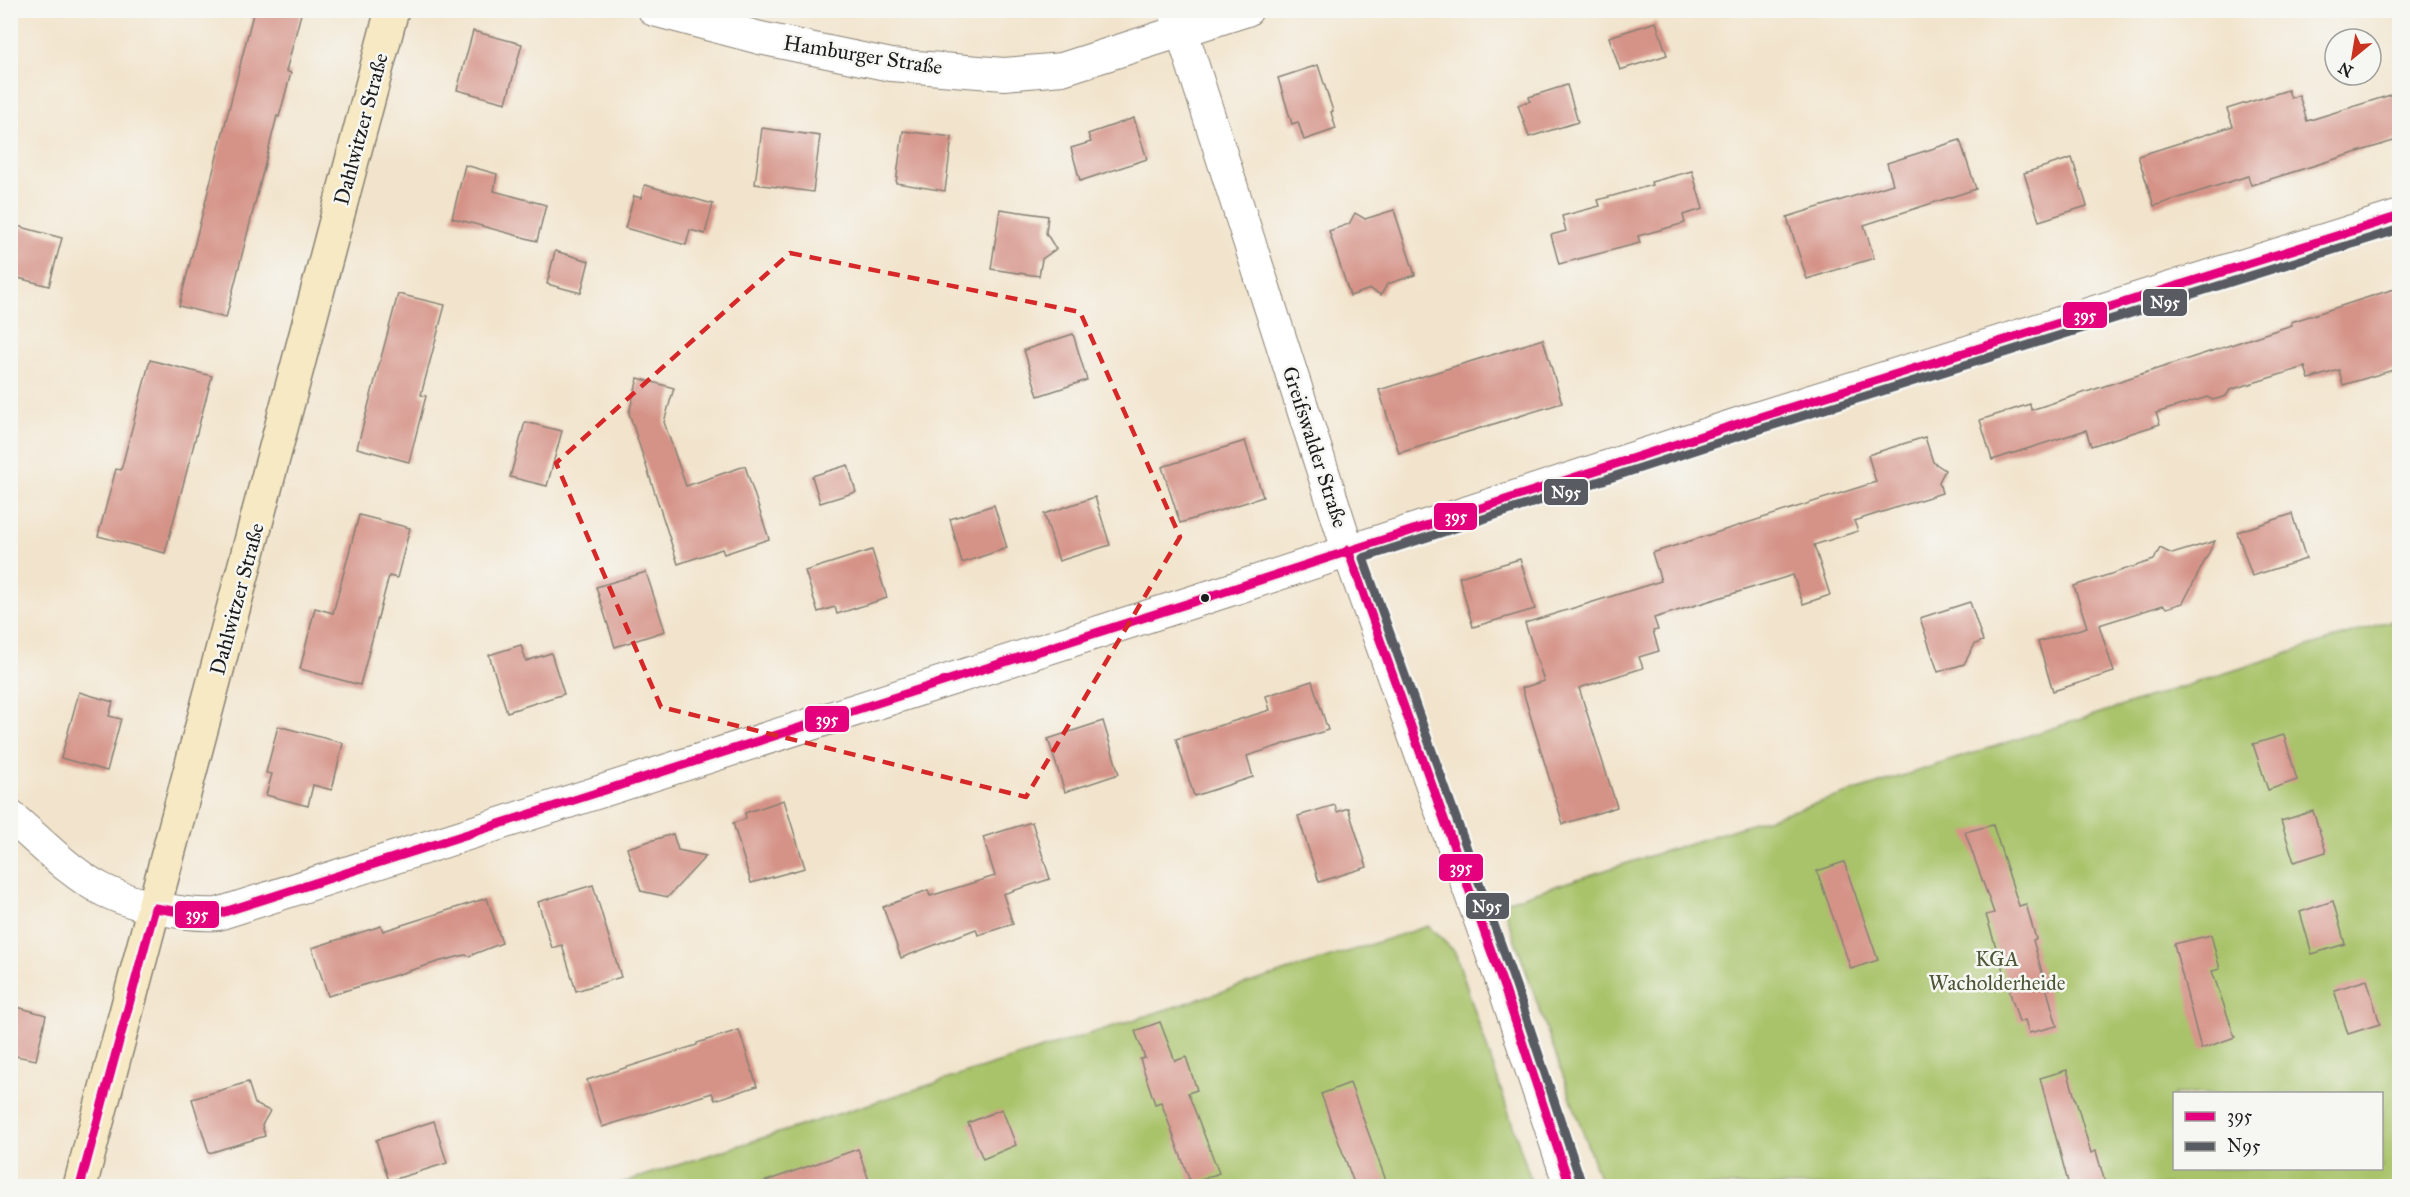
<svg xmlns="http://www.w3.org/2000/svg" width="2410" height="1197" font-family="'IM FELL Great Primer',serif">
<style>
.green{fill:#a8c369;stroke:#627042;stroke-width:1.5;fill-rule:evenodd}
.building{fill:#d59387}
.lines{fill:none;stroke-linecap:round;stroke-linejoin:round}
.minor-casing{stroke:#878074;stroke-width:34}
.secondary-casing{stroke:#878074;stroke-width:36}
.minor{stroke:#fff;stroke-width:32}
.secondary{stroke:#f6e9c3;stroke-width:33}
.bus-1-casing{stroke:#f6f6f2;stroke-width:14}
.bus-2-casing{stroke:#f6f6f2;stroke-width:14}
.bus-1{stroke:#e5007d;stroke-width:9}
.bus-2{stroke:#595b62;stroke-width:9}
.marked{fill:none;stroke:#d62828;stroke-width:4.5;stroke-dasharray:12 8;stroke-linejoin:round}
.bus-dot{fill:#1c1c1c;stroke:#f6f6f2;stroke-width:2}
.labels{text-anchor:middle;stroke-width:5;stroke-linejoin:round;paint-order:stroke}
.street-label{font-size:21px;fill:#1c1c1c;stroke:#f6f6f2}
.park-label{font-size:21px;fill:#4d5637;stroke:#f6f6f2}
.line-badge{stroke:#f6f6f2;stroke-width:2}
.badge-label{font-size:16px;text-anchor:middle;font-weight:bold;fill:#fff}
</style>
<rect width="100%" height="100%" fill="#f6f6f2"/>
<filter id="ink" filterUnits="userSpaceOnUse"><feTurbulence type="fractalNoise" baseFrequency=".0167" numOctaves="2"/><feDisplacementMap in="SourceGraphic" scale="12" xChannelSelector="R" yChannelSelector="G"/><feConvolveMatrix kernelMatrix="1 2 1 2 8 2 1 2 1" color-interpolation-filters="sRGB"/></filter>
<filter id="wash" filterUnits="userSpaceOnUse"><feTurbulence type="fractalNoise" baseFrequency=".008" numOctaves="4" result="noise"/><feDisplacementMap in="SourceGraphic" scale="24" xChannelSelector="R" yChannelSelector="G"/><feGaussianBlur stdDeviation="1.35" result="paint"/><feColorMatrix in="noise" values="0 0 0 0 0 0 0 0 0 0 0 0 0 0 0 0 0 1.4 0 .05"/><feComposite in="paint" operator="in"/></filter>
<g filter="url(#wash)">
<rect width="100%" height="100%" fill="#f2e4cc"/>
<g class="green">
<path d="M2399,618V1186H1602L1502,903ZM2174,1094H2382V1168H2174Z"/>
<path d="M1428,926L1455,952L1533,1186H612Z"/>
</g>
<g id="blocks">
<g class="building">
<path d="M254,10H302L286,71L291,73L279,117L277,116L226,318L179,306Z"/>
<path d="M1656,22L1667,55L1620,70L1609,37Z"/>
<path d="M473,31L522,44L506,103L457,90Z"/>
<path d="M1318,65L1333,111L1331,112L1336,129L1304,140L1298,122L1292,124L1278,78Z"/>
<path d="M1567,85L1578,122L1529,137L1518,105L1530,101L1529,97Z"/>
<path d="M2288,90L2291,98L2299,95L2307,121L2400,92V139L2251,185L2248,176L2154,206L2138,156L2233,126L2227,109Z"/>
<path d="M1134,118L1147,159L1080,181L1071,148L1091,142L1088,134Z"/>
<path d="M762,128L820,136L813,192L755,184Z"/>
<path d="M903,131L952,137L945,191L896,183Z"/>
<path d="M1960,140L1976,189L1864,225L1874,258L1807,279L1787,217L1893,184L1887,163Z"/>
<path d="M2072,158L2087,206L2039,221L2024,173Z"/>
<path d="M465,165L497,174L494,191L546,205L537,241L452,218Z"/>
<path d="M1692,171L1703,209L1683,215L1685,223L1638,236L1640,243L1559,264L1551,235L1566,231L1562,216L1600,206L1598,200L1652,185L1651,182Z"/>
<path d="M645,185L713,204L705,234L690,230L686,245L625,228L634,196L641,198Z"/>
<path d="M1000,209L1048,216L1046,233L1056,249L1042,259L1039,276L991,269Z"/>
<path d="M1394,210L1415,275L1387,284L1381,295L1370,289L1350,296L1329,231L1349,224L1355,213L1365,219Z"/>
<path d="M10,224L62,238L49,286L10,276Z"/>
<path d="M555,251L589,261L581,293L547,284Z"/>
<path d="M2400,287V368L2343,385L2339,370L2309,379L2305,367L2230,390L2226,396L2213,400L2207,397L2156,413L2160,424L2091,446L2086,430L1992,460L1980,420L2030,404L2031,410L2292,325L2291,322Z"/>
<path d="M398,294L445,305L421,395L426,396L409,462L357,448Z"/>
<path d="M1073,334L1087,380L1038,396L1024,350Z"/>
<path d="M1543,339L1562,403L1399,453L1379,390Z"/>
<path d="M150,360L212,376L165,553L98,536L116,469L121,470Z"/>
<path d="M638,378L674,388L664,422L686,486L745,466L769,539L724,554L722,549L678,564L629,413Z"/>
<path d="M525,422L562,431L547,486L510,477Z"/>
<path d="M1925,437L1933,462L1945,470L1939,482L1942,493L1854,521L1858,531L1814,545L1830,595L1803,604L1793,575L1654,618L1658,630L1653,631L1659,651L1639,657L1643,668L1579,688L1617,807L1563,824L1522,688L1544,681L1525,623L1661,581L1652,553L1876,482L1868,455Z"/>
<path d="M1245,441L1263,497L1180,523L1162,467Z"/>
<path d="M848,465L856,492L820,503L812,476Z"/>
<path d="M1095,497L1110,545L1059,561L1044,514Z"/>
<path d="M994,505L1007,548L962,563L950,519Z"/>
<path d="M2292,514L2306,559L2252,576L2237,532Z"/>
<path d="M359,515L410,528L397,578L389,576L360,685L300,669L315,608L333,613Z"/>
<path d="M2215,541L2183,603L2167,608L2163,605L2099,625L2114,672L2053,691L2038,642L2087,627L2074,586L2154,560L2160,548L2172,554Z"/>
<path d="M872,550L887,598L837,614L835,607L818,612L805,571Z"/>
<path d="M1520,559L1535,609L1473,627L1459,577Z"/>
<path d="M646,572L665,631L615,647L596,587Z"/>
<path d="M1970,602L1983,641L1975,644L1964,664L1938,672L1920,618Z"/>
<path d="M521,645L526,661L551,653L564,694L507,712L489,655Z"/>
<path d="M1312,681L1328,730L1247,756L1253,777L1194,796L1176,739L1270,710L1266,696Z"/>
<path d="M79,692L113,702L109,716L121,719L107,771L61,758Z"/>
<path d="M1103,721L1119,774L1065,792L1048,739Z"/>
<path d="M278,726L343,743L332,790L313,785L308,806L266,795L272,774L266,773Z"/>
<path d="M2284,735L2297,780L2268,790L2253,744Z"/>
<path d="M784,800L805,868L751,883L733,823L746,819L745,813Z"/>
<path d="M1335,805L1337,812L1348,808L1367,867L1319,882L1298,816Z"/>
<path d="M2313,811L2326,852L2294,862L2281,821Z"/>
<path d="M1032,822L1050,879L1003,894L1013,924L978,935L976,929L901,958L883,907L928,890L930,896L995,876L983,837Z"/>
<path d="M1993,825L2019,906L2026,904L2036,939L2033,940L2057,1026L2029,1033L2025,1020L2019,1022L1986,915L1994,913L1965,832Z"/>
<path d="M673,834L678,850L706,856L668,897L641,891L627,848Z"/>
<path d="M1844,862L1878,960L1851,969L1817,871Z"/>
<path d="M593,885L621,977L576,991L562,945L552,948L538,902Z"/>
<path d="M487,898L502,943L469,956L465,955L441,961L328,996L312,948L381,926L383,931Z"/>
<path d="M2333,901L2345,944L2312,954L2300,912Z"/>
<path d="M2211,935L2220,969L2212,971L2235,1037L2201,1049L2174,944Z"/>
<path d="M2367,980L2380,1024L2348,1034L2334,990Z"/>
<path d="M10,1005L46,1015L36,1060L10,1055Z"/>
<path d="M1160,1022L1175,1061L1186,1057L1197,1090L1188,1093L1219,1173L1191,1184L1161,1102L1155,1104L1140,1059L1145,1058L1135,1031Z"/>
<path d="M739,1030L757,1086L715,1100L712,1093L602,1127L587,1080L697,1045V1043Z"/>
<path d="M2067,1070L2091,1153L2096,1151L2106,1186H2069L2040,1078Z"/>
<path d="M248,1082L255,1104L270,1111L262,1125L265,1136L209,1153L192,1099Z"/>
<path d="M1350,1083L1388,1186H1355L1321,1094Z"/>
<path d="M1002,1109L1016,1145L983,1159L968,1123Z"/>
<path d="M434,1121L447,1163L389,1181L376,1140Z"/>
<path d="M858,1149L871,1186H764L763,1182Z"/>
</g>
</g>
</g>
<g filter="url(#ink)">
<use href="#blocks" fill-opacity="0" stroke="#878074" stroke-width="1.5"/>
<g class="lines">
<defs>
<g id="minor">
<path d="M654,10L760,38L891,65L1004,74L1062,69L1247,10"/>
<path d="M1175,10L1348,550L1505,990L1570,1186"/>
<path d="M10,816C40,841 70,874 105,891C136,906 185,916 218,914L1205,598L1744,422L2400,216"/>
</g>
<path id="secondary" d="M80,1186L392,10"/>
</defs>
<use href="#minor" class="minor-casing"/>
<use href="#secondary" class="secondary-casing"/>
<use href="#minor" class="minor"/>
<use href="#secondary" class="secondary"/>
<defs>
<g id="bus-1">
<path d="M1348,550L1505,990L1570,1186"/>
<path d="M80,1186L155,908L199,915L218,914L1205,598L1744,422L2400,216"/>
</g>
<path id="bus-2" d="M1581,1182L1516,986L1363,558L1748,433L2400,229"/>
</defs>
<use href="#bus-1" class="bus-1-casing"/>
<use href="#bus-2" class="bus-2-casing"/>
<use href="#bus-1" class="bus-1"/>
<use href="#bus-2" class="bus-2"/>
</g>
</g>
<path class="marked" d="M790,253L1080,312L1180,537L1026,797L661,707L556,463Z"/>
<circle class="bus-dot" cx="1205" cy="598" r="5"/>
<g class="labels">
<g class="street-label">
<text transform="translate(863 55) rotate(9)" y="7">Hamburger Straße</text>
<text transform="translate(361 129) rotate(-75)" y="7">Dahlwitzer Straße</text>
<text transform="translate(1315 447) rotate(72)" y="7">Greifswalder Straße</text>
<text transform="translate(237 599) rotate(-75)" y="7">Dahlwitzer Straße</text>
</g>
<g class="park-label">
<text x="1997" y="966">KGA<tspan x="1997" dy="24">Wacholderheide</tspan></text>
</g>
</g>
<g class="line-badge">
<rect x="2142" y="288" width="46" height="29" rx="6" fill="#595b62"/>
<rect x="2062" y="301" width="46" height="28" rx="6" fill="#e5007d"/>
<rect x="1543" y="478" width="46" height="28" rx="6" fill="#595b62"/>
<rect x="1433" y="502" width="45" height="29" rx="6" fill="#e5007d"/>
<rect x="804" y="705" width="46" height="28" rx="6" fill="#e5007d"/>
<rect x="1438" y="853" width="46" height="29" rx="6" fill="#e5007d"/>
<rect x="1465" y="892" width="45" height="28" rx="6" fill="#595b62"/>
<rect x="174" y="900" width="46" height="29" rx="6" fill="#e5007d"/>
</g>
<g class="badge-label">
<text x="2165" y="308">N95</text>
<text x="2085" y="321">395</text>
<text x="1566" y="498">N95</text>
<text x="1456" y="522">395</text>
<text x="827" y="725">395</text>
<text x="1461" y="873">395</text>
<text x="1487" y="912">N95</text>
<text x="197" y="920">395</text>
</g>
<rect width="2410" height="1197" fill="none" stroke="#f6f6f2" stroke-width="36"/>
<rect x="2173" y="1092" width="210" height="78" fill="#f6f6f2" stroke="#9f9f9c" stroke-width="1.5"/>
<rect x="2185" y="1112" width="30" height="9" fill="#e5007d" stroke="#9f9f9c" stroke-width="1.5"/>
<text x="2227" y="1122" font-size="18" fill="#1c1c1c">395</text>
<rect x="2185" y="1142" width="30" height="9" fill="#595b62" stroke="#9f9f9c" stroke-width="1.5"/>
<text x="2227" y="1152" font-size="18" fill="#1c1c1c">N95</text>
<g transform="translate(2353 57) rotate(210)"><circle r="28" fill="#f6f6f2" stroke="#9f9f9c" stroke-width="1.5"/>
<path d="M0-4.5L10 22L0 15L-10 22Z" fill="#c8321e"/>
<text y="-9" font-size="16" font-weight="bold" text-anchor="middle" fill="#1c1c1c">N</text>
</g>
</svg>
